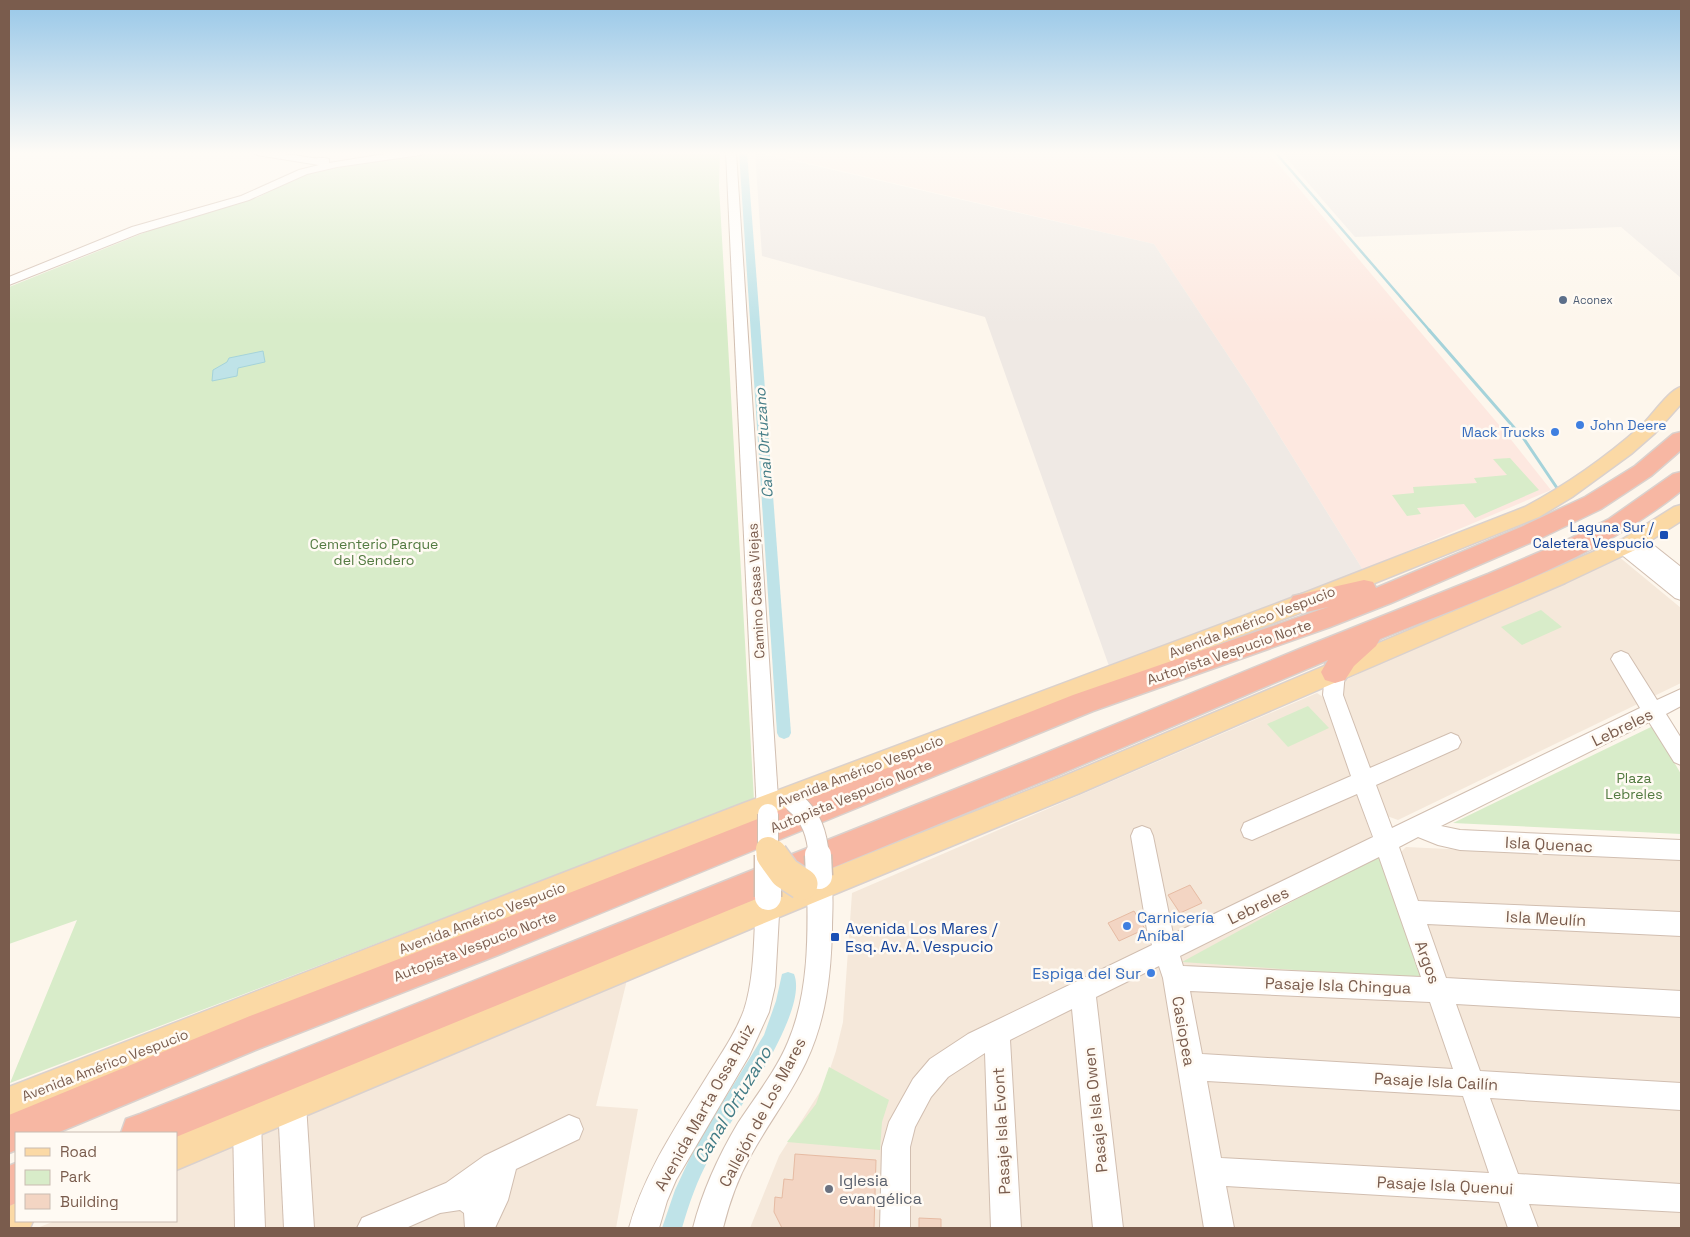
<svg xmlns="http://www.w3.org/2000/svg" width="1690" height="1237" font-family="'Space Grotesk',sans-serif">
<style>
.residential{fill:#f5e8da}
.commercial{fill:#fde8e0}
.industrial{fill:#efe9e4}
.green{fill:#d8ecc9}
.water{fill:#bfe3e8;stroke:#a5d3da}
.lines{fill:none;stroke-linecap:round;stroke-linejoin:round}
.stream-far1{stroke:#a5d3da;stroke-width:2.5}
.stream{stroke:#a5d3da;stroke-width:3}
.canal{fill:#bfe3e8;fill-rule:evenodd}
.building{fill:#f3d5c3;stroke:#e6bba3}
.minor-casing{stroke:#d1beb0;stroke-width:2}
.major-casing{stroke:#dad1cd;stroke-width:3}
.highway-casing{stroke:#dad1cd;stroke-width:3}
.minor{fill:#fff;fill-rule:evenodd}
.major{fill:#fbd9a5;fill-rule:evenodd}
.highway{fill:#f7b7a3;fill-rule:evenodd}
.minor-bridge-far1-casing{stroke:#d1beb0;stroke-width:22;stroke-linecap:butt}
.minor-bridge-casing{stroke:#d1beb0;stroke-width:29;stroke-linecap:butt}
.major-bridge-far1-casing{stroke:#dad1cd;stroke-width:27;stroke-linecap:butt}
.major-bridge-casing{stroke:#dad1cd;stroke-width:34;stroke-linecap:butt}
.minor-bridge-far1{stroke:#fff;stroke-width:20}
.minor-bridge{stroke:#fff;stroke-width:26}
.major-bridge-far1{stroke:#fbd9a5;stroke-width:24}
.major-bridge{stroke:#fbd9a5;stroke-width:31}
.service-dot{fill:#5c6f8a;stroke:#fffaf3;stroke-width:2}
.shop-dot{fill:#3f7fe0;stroke:#fffaf3;stroke-width:2}
.transit-dot{fill:#1a4fb4;stroke:#fffaf3;stroke-width:2}
.worship-dot{fill:#6b7280;stroke:#fffaf3;stroke-width:2}
.labels{text-anchor:middle;stroke-width:5;stroke-linejoin:round;paint-order:stroke}
.far-service-label{font-size:11px;fill:#4e5e75;stroke:#fffaf3;text-anchor:start}
.shop-label{font-size:14px;fill:#366cbe;stroke:#fffaf3;text-anchor:start}
.transit-label{font-size:14px;fill:#164399;stroke:#fffaf3;text-anchor:end}
.park-label{font-size:14px;fill:#537a41;stroke:#fffaf3}
.street-label{font-size:14px;fill:#7a5c4d;stroke:#fffaf3}
.water-label{font-size:15px;font-style:italic;fill:#437c86;stroke:#fffaf3}
.near-street-label{font-size:16px;fill:#7a5c4d;stroke:#fffaf3}
.near-shop-label{font-size:16px;fill:#366cbe;stroke:#fffaf3;text-anchor:start}
.near-transit-label{font-size:16px;fill:#164399;stroke:#fffaf3;text-anchor:start}
.near-worship-label{font-size:16px;fill:#5b616d;stroke:#fffaf3;text-anchor:start}
.near-water-label{font-size:18px;font-style:italic;fill:#437c86;stroke:#fffaf3}
</style>
<rect width="100%" height="100%" fill="#fdf6ec"/>
<g class="residential">
<path d="M1618,556L1681,608V683L1398,820L1387,816L1339,683L1504,606Z"/>
<path d="M1317,693L1323,697L1508,1228H750L779,1156L825,1084L836,1051L843,1022L852,893Z"/>
<path d="M1406,847L1681,860V1228H1536L1400,853Z"/>
<path d="M626,975V984L596,1106L638,1109L616,1228H37L55,1221H176V1169Z"/>
</g>
<path class="commercial" d="M761,152L1096,154L1268,152L1505,432L1551,490L1363,570L1249,387L1154,244Z"/>
<g class="industrial">
<path d="M755,152L1154,244L1249,387L1363,570L1109,666L985,317L762,256Z"/>
<path d="M1281,152H1681V278L1621,227L1355,237Z"/>
</g>
<g class="green">
<path d="M427,152H720L719,186L754,800L10,1083L77,920L9,944V287L151,230L259,197L302,174Z"/>
<path d="M1510,458L1539,490L1475,518L1464,504L1417,508L1421,514L1407,516L1392,495L1414,493L1413,487L1477,483L1474,478L1507,475L1493,459Z"/>
<path d="M1541,610L1562,627L1522,645L1501,627Z"/>
<path d="M1308,706L1329,728L1288,747L1267,724Z"/>
<path d="M1653,726L1681,774V834L1453,823Z"/>
<path d="M1379,854L1423,979L1182,962Z"/>
<path d="M829,1067L889,1100L882,1122L880,1150L787,1142L816,1104Z"/>
</g>
<path class="water" d="M263,351L265,362L238,368L237,376L212,381L213,370L227,362L229,358Z"/>
<g class="lines">
<path class="stream-far1" d="M1275,152L1430,331"/>
<path class="stream" d="M1429,330L1524,439L1557,488"/>
<g class="canal">
<path d="M739,152H747L791,733L789,737L784,739L779,737L777,733Z"/>
<path d="M788,972L794,974C810,1013 729,1121 710,1157C697,1180 689,1204 682,1228H662L675,1190L695,1147L764,1035L776,1001L782,974Z"/>
</g>
</g>
<g class="building">
<path d="M1190,885L1202,903L1180,913L1168,895Z"/>
<path d="M1134,911L1145,929L1119,941L1108,923Z"/>
<path d="M795,1154L876,1160L874,1228H782L774,1212L775,1197L782,1198L784,1179L793,1180Z"/>
<path d="M919,1218L941,1219V1228H919Z"/>
</g>
<g class="lines">
<defs>
<g id="minor">
<path d="M252,152C273,152 292,155 313,158C318,159 323,157 329,159V163L397,152H425L420,155L337,167L307,174L249,200L140,233L9,285V277L132,227L241,196L299,170L319,165L257,155Z"/>
<path d="M726,152H736L779,814L776,821L768,824L760,821L757,814Z"/>
<path d="M1636,534L1642,536L1681,567V582H1680L1681,600L1675,598L1617,551L1614,547L1617,543L1623,541L1629,543L1627,540L1630,536Z"/>
<path d="M1621,651L1628,654L1657,700L1681,689V706L1666,714L1681,738V765L1674,762L1649,722L1441,826L1460,830L1681,840V860L1460,850L1438,845L1418,837L1399,847L1418,901L1681,912V936L1427,924L1446,978L1681,991V1017L1456,1004L1480,1071L1681,1083V1110L1490,1098L1518,1174L1681,1184V1212L1529,1204L1538,1228H1508L1499,1202L1226,1186L1234,1228H1204L1163,978L1159,966L1096,997L1123,1228H1093L1072,1009L1010,1040L1021,1228H991L985,1053L948,1077L931,1097L915,1127L910,1147V1228H880L882,1147L889,1122L913,1079L930,1059L968,1034L1152,945L1147,930L1131,836L1134,829L1142,826L1150,829L1153,836L1173,934L1373,837L1357,794L1252,840L1244,837L1241,830L1244,823L1351,776L1323,695L1325,672L1328,666L1335,664L1342,666L1345,672L1343,695L1370,768L1451,733L1458,736L1461,742L1458,748L1376,785L1392,828L1640,708L1611,659L1614,654ZM1379,857L1421,977L1183,966L1180,956ZM1190,991L1430,1002L1453,1069L1202,1054ZM1207,1081L1463,1096L1489,1173L1221,1158Z"/>
<path d="M819,865L827,868C835,885 832,910 832,929C831,975 826,1020 806,1062C790,1096 767,1125 750,1157C737,1180 729,1204 723,1228H693C702,1192 719,1155 738,1123C755,1097 776,1071 788,1042C810,990 808,931 807,876L811,868Z"/>
<path d="M768,886L776,889L780,897L775,986L769,1012L749,1056L676,1180L667,1201L659,1228H629C645,1170 680,1121 711,1070C723,1051 736,1032 744,1010C755,977 754,932 756,897L760,889Z"/>
<path d="M292,1091L302,1095L306,1105L314,1228H284L278,1105L282,1095Z"/>
<path d="M247,1109L257,1113L261,1123L265,1228H235L233,1123L237,1113Z"/>
<path d="M569,1115L579,1119L583,1129L579,1139L516,1169L508,1200L495,1228H465L464,1213L460,1210L440,1213L406,1228H357L362,1218L446,1183L484,1156Z"/>
</g>
<g id="major">
<path d="M1681,387V404L1655,433L1631,454L1572,497L1539,517L1310,609L762,819L9,1119V1087L744,803L1294,597L1525,507C1566,485 1606,457 1641,426C1651,417 1669,390 1681,387Z"/>
<path d="M1681,505V521L1637,549L1565,583L1080,793L750,929L176,1170V1136L730,909L1062,777L1549,571L1623,539L1674,507Z"/>
<path d="M16,1203V1221H33L30,1228H9V1206Z"/>
</g>
<g id="highway">
<path d="M1681,432V450L1651,476L1601,509L1539,539L1391,603L1330,627L1093,711L498,955L253,1051L57,1133H16V1150L9,1153V1115L250,1016L498,921L1073,695L1328,607L1302,613L1293,610L1289,603L1293,596L1364,580L1373,582L1376,588L1521,527L1585,497L1635,466L1673,434Z"/>
<path d="M1681,472V491C1594,561 1483,597 1380,639L1376,646L1354,666L1345,680L1335,683L1325,680L1321,672L1328,660L1058,775L176,1137V1133H121L126,1119L140,1114L1036,757L1302,648L1488,574L1563,542L1609,519L1673,474Z"/>
<path d="M16,1163V1203L9,1206V1166Z"/>
</g>
</defs>
<use href="#minor" class="minor-casing"/>
<use href="#major" class="major-casing"/>
<use href="#highway" class="highway-casing"/>
<use href="#minor" class="minor"/>
<use href="#major" class="major"/>
<use href="#highway" class="highway"/>
<defs>
<g id="minor-bridge-far1">
<path d="M794,802C812,817 817,834 819,857"/>
<path d="M768,814V857"/>
</g>
<g id="minor-bridge">
<path d="M768,855V897"/>
<path d="M818,855L819,876"/>
</g>
<path id="major-bridge-far1" d="M768,849L773,857"/>
<path id="major-bridge" d="M772,855L785,873L802,884"/>
</defs>
<use href="#minor-bridge-far1" class="minor-bridge-far1-casing"/>
<use href="#minor-bridge" class="minor-bridge-casing"/>
<use href="#major-bridge-far1" class="major-bridge-far1-casing"/>
<use href="#major-bridge" class="major-bridge-casing"/>
<use href="#minor-bridge-far1" class="minor-bridge-far1"/>
<use href="#minor-bridge" class="minor-bridge"/>
<use href="#major-bridge-far1" class="major-bridge-far1"/>
<use href="#major-bridge" class="major-bridge"/>
</g>
<linearGradient id="sky" x2="0" y2="1"><stop stop-color="#97c7e8"/><stop offset="0.47" stop-color="#fefbf6"/><stop offset="1" stop-color="#fefbf6" stop-opacity="0"/></linearGradient>
<rect width="1690" height="325" fill="url(#sky)"/>
<circle class="service-dot" cx="1563" cy="300" r="5"/>
<g class="shop-dot">
<circle cx="1580" cy="425" r="5"/>
<circle cx="1555" cy="432" r="5"/>
<circle cx="1127" cy="926" r="5"/>
<circle cx="1151" cy="973" r="5"/>
</g>
<g class="transit-dot">
<rect x="1659" y="530" width="10" height="10" rx="2.5"/>
<rect x="830" y="932" width="10" height="10" rx="2.5"/>
</g>
<circle class="worship-dot" cx="829" cy="1189" r="5"/>
<g class="labels">
<g class="far-service-label">
<text x="1573" y="304">Aconex</text>
</g>
<g class="shop-label">
<text x="1590" y="430">John Deere</text>
<text x="1545" y="437" text-anchor="end">Mack Trucks</text>
</g>
<g class="transit-label">
<text x="1654" y="532">Laguna Sur /<tspan x="1654" dy="16">Caletera Vespucio</tspan></text>
</g>
<g class="park-label">
<text x="374" y="549">Cementerio Parque<tspan x="374" dy="16">del Sendero</tspan></text>
<text x="1634" y="783">Plaza<tspan x="1634" dy="16">Lebreles</tspan></text>
</g>
<g class="street-label">
<text transform="translate(756 591) rotate(-93)" y="5">Camino Casas Viejas</text>
<text transform="translate(1252 622) rotate(-21)" y="5">Avenida Américo Vespucio</text>
<text transform="translate(1229 652) rotate(-19)" y="5">Autopista Vespucio Norte</text>
<text transform="translate(860 771) rotate(-21)" y="5">Avenida Américo Vespucio</text>
<text transform="translate(851 796) rotate(-22)" y="5">Autopista Vespucio Norte</text>
<text transform="translate(482 918) rotate(-21)" y="5">Avenida Américo Vespucio</text>
<text transform="translate(475 946) rotate(-21)" y="5">Autopista Vespucio Norte</text>
<text transform="translate(105 1065) rotate(-21)" y="5">Avenida Américo Vespucio</text>
</g>
<g class="water-label">
<text transform="translate(764 443) rotate(-94)" y="5">Canal Ortuzano</text>
</g>
<g class="near-street-label">
<text transform="translate(1622 727) rotate(-26)" y="6">Lebreles</text>
<text transform="translate(1549 844) rotate(3)" y="6">Isla Quenac</text>
<text transform="translate(1258 905) rotate(-26)" y="6">Lebreles</text>
<text transform="translate(1546 918) rotate(3)" y="6">Isla Meulín</text>
<text transform="translate(1428 962) rotate(70)" y="6">Argos</text>
<text transform="translate(1338 985) rotate(2)" y="6">Pasaje Isla Chingua</text>
<text transform="translate(1184 1031) rotate(80)" y="6">Casiopea</text>
<text transform="translate(1436 1081) rotate(3)" y="6">Pasaje Isla Cailín</text>
<text transform="translate(704 1107) rotate(-61)" y="6">Avenida Marta Ossa Ruiz</text>
<text transform="translate(1095 1110) rotate(-96)" y="6">Pasaje Isla Owen</text>
<text transform="translate(762 1112) rotate(-62)" y="6">Callejón de Los Mares</text>
<text transform="translate(1001 1131) rotate(-93)" y="6">Pasaje Isla Evont</text>
<text transform="translate(1445 1185) rotate(3)" y="6">Pasaje Isla Quenui</text>
</g>
<g class="near-shop-label">
<text x="1137" y="923">Carnicería<tspan x="1137" dy="18">Aníbal</tspan></text>
<text x="1141" y="979" text-anchor="end">Espiga del Sur</text>
</g>
<g class="near-transit-label">
<text x="845" y="934">Avenida Los Mares /<tspan x="845" dy="18">Esq. Av. A. Vespucio</tspan></text>
</g>
<g class="near-worship-label">
<text x="839" y="1186">Iglesia<tspan x="839" dy="18">evangélica</tspan></text>
</g>
<g class="near-water-label">
<text transform="translate(733 1105) rotate(-59)" y="6">Canal Ortuzano</text>
</g>
</g>
<rect width="1690" height="1237" fill="none" stroke="#7a5c4d" stroke-width="20"/>
<rect x="15" y="1132" width="162" height="90" fill="#fffaf3" stroke="#cabbb1"/>
<rect x="25" y="1148" width="25" height="8" fill="#fbd9a5" stroke="#cabbb1"/>
<text x="60" y="1157" font-size="15" fill="#7a5c4d">Road</text>
<rect x="25" y="1170" width="25" height="15" fill="#d8ecc9" stroke="#cabbb1"/>
<text x="60" y="1182" font-size="15" fill="#7a5c4d">Park</text>
<rect x="25" y="1194" width="25" height="15" fill="#f3d5c3" stroke="#cabbb1"/>
<text x="60" y="1207" font-size="15" fill="#7a5c4d">Building</text>
</svg>
